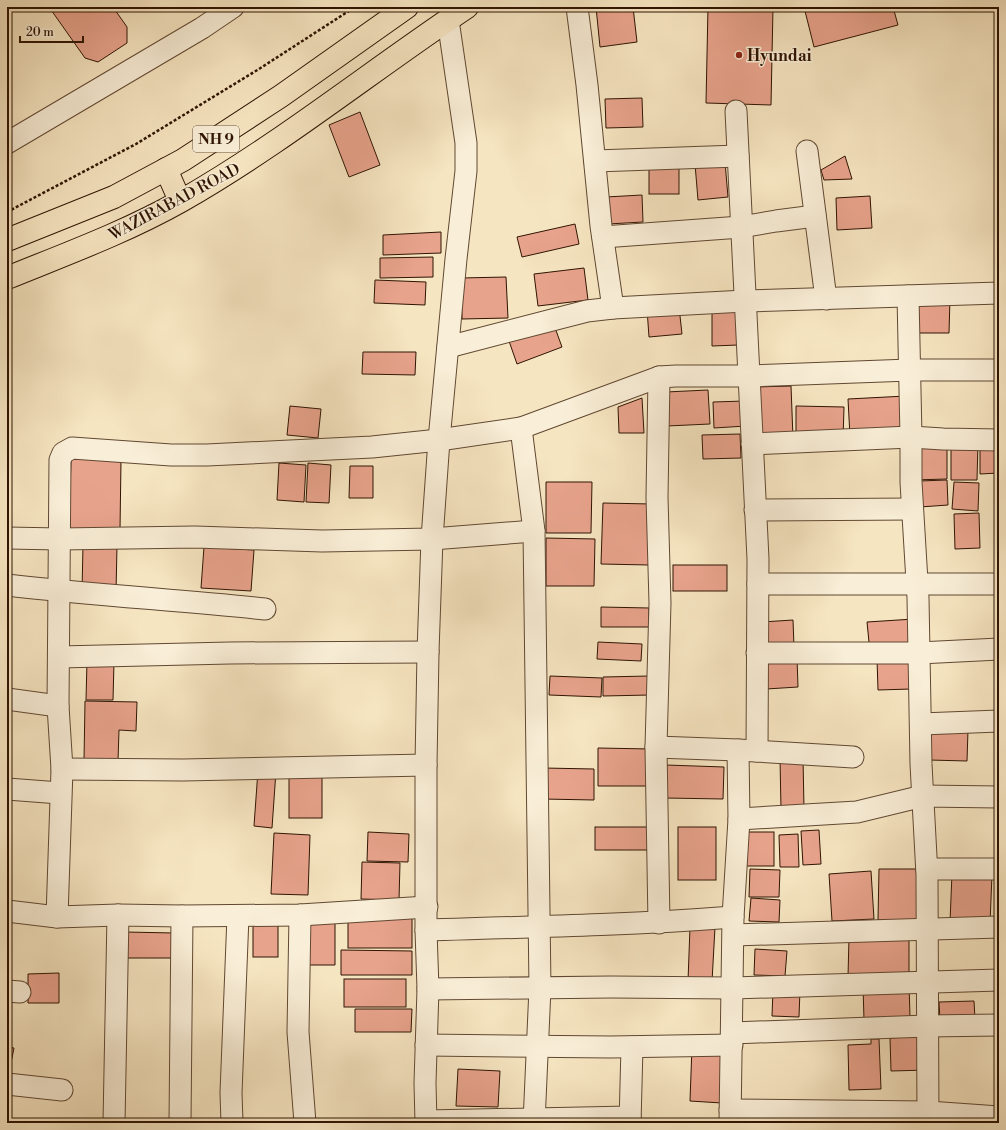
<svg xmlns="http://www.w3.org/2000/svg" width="1006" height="1130" font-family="'Libre Bodoni',serif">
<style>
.building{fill:#e8a38c;stroke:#2f1402}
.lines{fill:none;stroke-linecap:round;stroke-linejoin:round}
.street-casing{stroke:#614832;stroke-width:23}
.primary-casing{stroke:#2f1402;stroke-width:24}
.highway-casing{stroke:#2f1402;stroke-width:24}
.path{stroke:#2f1402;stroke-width:2.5;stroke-dasharray:3 2;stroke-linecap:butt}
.street{stroke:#f9eed7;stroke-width:21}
.primary{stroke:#f6e5c1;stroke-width:22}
.highway{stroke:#f6e5c1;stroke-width:22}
.poi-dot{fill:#8f2418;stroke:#f9eed7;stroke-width:1.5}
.labels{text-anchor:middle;stroke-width:3;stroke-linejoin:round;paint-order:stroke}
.shield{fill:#f9eed7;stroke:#6c5542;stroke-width:1}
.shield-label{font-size:15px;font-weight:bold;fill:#2f1402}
.poi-label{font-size:16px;font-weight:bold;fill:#2f1402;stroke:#f9eed7;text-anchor:start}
.street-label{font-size:16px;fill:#2f1402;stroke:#f9eed7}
</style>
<rect width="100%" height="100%" fill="#f6e5c1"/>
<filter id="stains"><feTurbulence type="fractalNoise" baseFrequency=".005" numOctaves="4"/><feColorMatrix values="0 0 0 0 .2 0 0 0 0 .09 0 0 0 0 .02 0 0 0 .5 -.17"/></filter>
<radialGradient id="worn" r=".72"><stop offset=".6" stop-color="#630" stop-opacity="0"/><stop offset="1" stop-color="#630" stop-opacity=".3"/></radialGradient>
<g class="building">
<path d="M49,7H113L127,27V43L98,62L85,58Z"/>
<path d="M596,7H633L637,42L600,47Z"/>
<path d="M708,7H773L771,105L706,103Z"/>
<path d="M804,7H893L898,25L814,47Z"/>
<path d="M642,98L643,127L606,128L605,99Z"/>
<path d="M360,112L380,165L349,177L329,125Z"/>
<path d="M845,156L852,179L824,180L821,170Z"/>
<path d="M725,162L728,197L698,200L695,164Z"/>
<rect x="649" y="163" width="30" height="31"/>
<path d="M642,195L643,222L608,224L606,197Z"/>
<path d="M870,196L872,228L837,230L836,198Z"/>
<path d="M575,224L579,244L522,257L517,237Z"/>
<path d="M441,232V253L383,255V235Z"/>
<path d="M433,257V277L380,278V258Z"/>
<path d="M584,268L588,300L538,306L534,274Z"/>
<path d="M506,277L508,318L462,319L461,278Z"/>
<path d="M375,280L426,282L425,305L374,303Z"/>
<path d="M916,298H950L949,333H916Z"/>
<path d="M679,307L682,334L649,337L647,309Z"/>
<path d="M738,311V345L712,346V312Z"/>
<path d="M554,325L562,347L517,364L509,341Z"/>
<path d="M363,352H416L415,375L362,374Z"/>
<path d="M791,386L793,438L757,439L755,387Z"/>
<path d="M708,390L710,424L667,426L666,392Z"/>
<path d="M906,396L907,435L850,437L848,399Z"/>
<path d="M642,398L644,433H619L618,407Z"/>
<path d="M745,401L746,426L714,428L713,402Z"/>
<path d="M290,406L321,409L318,438L287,435Z"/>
<path d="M796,406L844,407L843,439H796Z"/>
<path d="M740,434L741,458L703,459L702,435Z"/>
<path d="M951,442H978L977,480H951Z"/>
<path d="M999,442V473L980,474V443Z"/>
<path d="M947,443V479L913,480L912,444Z"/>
<path d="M71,459L121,460L120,530L69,529Z"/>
<path d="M279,463L306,465L304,502L277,500Z"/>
<path d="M308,463L331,465L329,503L306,502Z"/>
<path d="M350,466H373V498H349Z"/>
<path d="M947,480L948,505L920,507L919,481Z"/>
<path d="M546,482H592L591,533H546Z"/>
<path d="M954,482L979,483L978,511L952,509Z"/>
<path d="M603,503L651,504L649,565L601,564Z"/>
<path d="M979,513L980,548L955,549L954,514Z"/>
<path d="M546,538L595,539L594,586H546Z"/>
<path d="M83,544L117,545L116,593L82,592Z"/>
<path d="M204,547L254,550L251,591L201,588Z"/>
<rect x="673" y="565" width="54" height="26"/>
<path d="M601,607L649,608V627H601Z"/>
<path d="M914,619L916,648L870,652L867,622Z"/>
<path d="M793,620L794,647L764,649L762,622Z"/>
<path d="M598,642L642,644L641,661L597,659Z"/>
<path d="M797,658L798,687L766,689L764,659Z"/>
<path d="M877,659H910L911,689L878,690Z"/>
<path d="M87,661L114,662L113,700H86Z"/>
<path d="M550,676L602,678L601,697L549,695Z"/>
<path d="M649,676L650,695L603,696V677Z"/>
<path d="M85,701L137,702L136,731L119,730L118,761L84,760Z"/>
<path d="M930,729L968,730L967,761L929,760Z"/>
<path d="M598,748L651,749V786H598Z"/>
<path d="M780,757H803L804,809L781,810Z"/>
<path d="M666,765L724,767L723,799L665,798Z"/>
<path d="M544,768L594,769V800L543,799Z"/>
<path d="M258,770L276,771L272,828L254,826Z"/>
<rect x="289" y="772" width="33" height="46"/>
<rect x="595" y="827" width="53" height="23"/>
<rect x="678" y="827" width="38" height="53"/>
<path d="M819,830L821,864L803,865L801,831Z"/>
<path d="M368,832L409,834L408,862L367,861Z"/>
<rect x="745" y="832" width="29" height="34"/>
<path d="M274,833L310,835L308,895L271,894Z"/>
<path d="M798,834L799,867H780L779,835Z"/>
<path d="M362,862L400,863L399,900L361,899Z"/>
<path d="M750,869L780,870L779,897H749Z"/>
<path d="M879,869H919L918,920H878Z"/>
<path d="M871,871L874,919L832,921L829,874Z"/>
<path d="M952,873L992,874L990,924L950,922Z"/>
<path d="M751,898L780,900L779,922L749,921Z"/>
<rect x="348" y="914" width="64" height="34"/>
<rect x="253" y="920" width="25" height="37"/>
<path d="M309,921L335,922V965H309Z"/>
<path d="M690,927H715L712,982L688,981Z"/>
<path d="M125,932L174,933L173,958H125Z"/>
<path d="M849,937H909V977H848Z"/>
<path d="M755,949L787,951L785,976L754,975Z"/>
<path d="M341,950L412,951V975H341Z"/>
<path d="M59,973V1003H28V974Z"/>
<rect x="344" y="979" width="62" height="28"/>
<path d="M909,984L910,1017L864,1020L863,986Z"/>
<path d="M773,990H800L799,1017L772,1016Z"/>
<path d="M974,1001L975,1019L940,1020L939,1002Z"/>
<path d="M355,1009H412L411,1032H355Z"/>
<path d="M926,1036L928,1070L891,1071L890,1038Z"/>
<path d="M871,1039H879L881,1089L849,1090L848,1045L871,1044Z"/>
<path d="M692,1046L724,1048L722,1103L690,1101Z"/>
<path d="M7,1047L14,1048L7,1083Z"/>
<path d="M458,1069L500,1071L498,1107L456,1106Z"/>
</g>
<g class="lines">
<defs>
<g id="street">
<path d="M577,7L587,85L601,226L613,308"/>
<path d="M736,111L758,559L757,751"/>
<path d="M7,143L202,28L233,7"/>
<path d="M807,151L826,299"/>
<path d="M595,161L738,156"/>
<path d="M603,237L741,227L776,221L815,216"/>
<path d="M908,296L911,437V482L918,598L921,764L927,875L928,1123"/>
<path d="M448,347L587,311L613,308L745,301L999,293"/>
<path d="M659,377L657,497L660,603L656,747L659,923"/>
<path d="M521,428L534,531L540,988L534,1123"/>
<path d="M752,444L911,437L943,439L999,440"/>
<path d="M755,510L912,509"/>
<path d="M7,538L60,539L195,537L322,541L432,539L534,531"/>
<path d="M758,584H999"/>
<path d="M7,585C93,595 179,600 265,609"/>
<path d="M757,653H919L999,649"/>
<path d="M59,657L230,653L428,652"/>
<path d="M7,699L58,706"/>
<path d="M921,724L999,721"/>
<path d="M656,747L738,750L853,757"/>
<path d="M62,769L183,770L426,765"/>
<path d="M7,789L60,793"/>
<path d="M739,819L857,812L923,796L999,797"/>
<path d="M927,869H999"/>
<path d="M7,911L57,917L118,915L182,916L300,915L427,907"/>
<path d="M300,915L298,1032L305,1123"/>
<path d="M57,917L62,769L58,706L60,460L63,453L72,448L171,455H207L372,447L439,440L521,428L659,377L676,376H748L910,370H999"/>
<path d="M426,930C529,927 631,925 733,917"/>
<path d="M734,935L999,927"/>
<path d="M428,989L611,987L733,988L999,980"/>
<path d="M7,991L20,992"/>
<path d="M732,1033L927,1026L999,1025"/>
<path d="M426,1045L611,1047L732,1045"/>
<path d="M7,1084L62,1090"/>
<path d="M730,1110L928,1112L999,1117"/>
<path d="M426,1121L630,1117"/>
<path d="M114,1123L118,915"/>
<path d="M180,1123L182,916"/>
<path d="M232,1123L231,1093L238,916"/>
<path d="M426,1123L425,1083L428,989L426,930V765L428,652L432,539L439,440L456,259L466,171V143L448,20"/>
<path d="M630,1123L632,1047"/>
<path d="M730,1123L733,917L739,819L738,750"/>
</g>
<path id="primary" d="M166,169L180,201"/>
<g id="highway">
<path d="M7,240L114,197L183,160L281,96L407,7"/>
<path d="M7,278C66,254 126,232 181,201C281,144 371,71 467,7"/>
</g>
</defs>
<use href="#street" class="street-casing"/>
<use href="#primary" class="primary-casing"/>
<use href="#highway" class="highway-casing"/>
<path class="path" d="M7,212L136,144L259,69L355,7"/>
<use href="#street" class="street"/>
<use href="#primary" class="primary"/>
<use href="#highway" class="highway"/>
</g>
<circle class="poi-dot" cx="739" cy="55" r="4"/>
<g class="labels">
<rect class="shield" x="193" y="126" width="46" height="26" rx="3"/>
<g class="shield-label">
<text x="216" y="144">NH 9</text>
</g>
<g class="poi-label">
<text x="747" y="61">Hyundai</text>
</g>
<g class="street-label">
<text transform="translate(174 201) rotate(-28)" y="6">WAZIRABAD ROAD</text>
</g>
</g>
<rect width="1006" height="1130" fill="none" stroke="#f6e5c1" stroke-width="24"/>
<rect x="8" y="8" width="990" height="1114" fill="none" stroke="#2f1402" stroke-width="2"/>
<rect x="12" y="12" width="982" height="1106" fill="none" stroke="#2f1402"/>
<path d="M20 36v6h63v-6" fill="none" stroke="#2f1402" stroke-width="2"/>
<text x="26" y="36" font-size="12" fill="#2f1402" stroke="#f9eed7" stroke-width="3" paint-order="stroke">20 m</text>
<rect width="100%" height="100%" filter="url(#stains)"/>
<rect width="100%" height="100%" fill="url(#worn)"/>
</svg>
